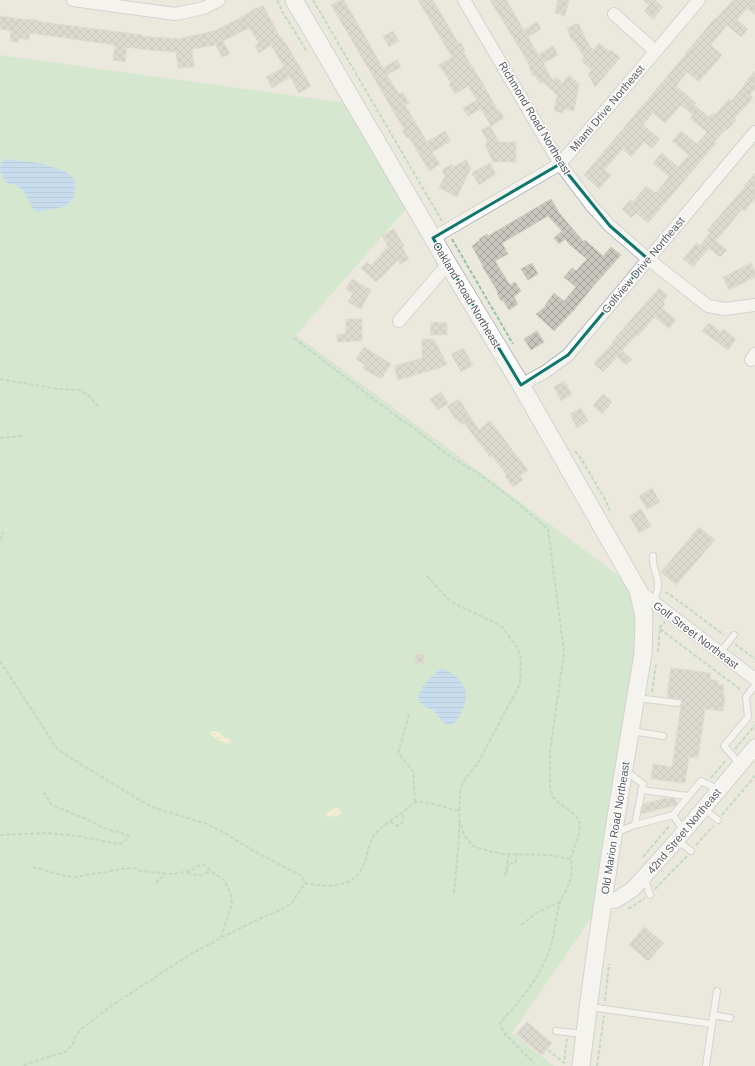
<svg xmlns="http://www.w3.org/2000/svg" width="755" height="1066" font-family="Arial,sans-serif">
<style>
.grass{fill:#bae4bc}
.sand{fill:url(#sand-dots)}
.water{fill:url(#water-rules)}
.building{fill:url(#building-cross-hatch);stroke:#d0cbbd}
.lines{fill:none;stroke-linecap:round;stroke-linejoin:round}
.service-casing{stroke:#b7b9be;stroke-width:8}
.minor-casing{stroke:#b7b9be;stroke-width:14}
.tertiary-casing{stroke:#b7b9be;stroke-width:17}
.secondary-casing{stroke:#b5b8be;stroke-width:19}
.path{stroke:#93c5a4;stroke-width:2;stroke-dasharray:4 2;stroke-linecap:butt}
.service{stroke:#fff;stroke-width:6}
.minor{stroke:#fff;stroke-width:12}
.tertiary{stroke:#fff;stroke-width:15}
.secondary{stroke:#fff;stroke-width:17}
.marked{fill:none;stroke:#0f766e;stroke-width:3;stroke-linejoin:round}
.labels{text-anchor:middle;stroke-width:3;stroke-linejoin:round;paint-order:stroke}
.street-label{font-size:11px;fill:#585b60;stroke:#fff}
</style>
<defs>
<pattern id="sand-dots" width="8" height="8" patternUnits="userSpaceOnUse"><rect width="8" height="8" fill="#faf1cb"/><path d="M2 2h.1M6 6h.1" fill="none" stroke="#d8d1b1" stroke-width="1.8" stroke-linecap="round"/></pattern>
<pattern id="water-rules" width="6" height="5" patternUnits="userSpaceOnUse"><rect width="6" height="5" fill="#9bceff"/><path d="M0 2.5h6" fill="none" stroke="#81aad2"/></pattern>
<pattern id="building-cross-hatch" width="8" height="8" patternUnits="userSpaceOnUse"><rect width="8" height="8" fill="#c8c6be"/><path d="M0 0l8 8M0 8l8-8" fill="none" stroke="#a5a49e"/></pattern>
</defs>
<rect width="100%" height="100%" fill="#ebe9de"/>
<path class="grass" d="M0,55L347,103L412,202L296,335L638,590L644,616L603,901L512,1033L554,1066H0Z"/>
<g class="sand">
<path d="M212,731L219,732L224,737L229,738L232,741V743C224,745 215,739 209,733Z"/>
<path d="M335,808H339L341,811V813L338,815L337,817L330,816L326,817V813L330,811Z"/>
</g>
<g class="water">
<path d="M5,159L40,163L64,171L70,175L75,180V188L74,197L66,206L53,209L38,212L34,210L23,190L14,184H8L4,180L0,170L1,163Z"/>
<path d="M442,668C452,672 467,684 466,695C466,700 464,706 462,710C460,716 457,721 452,725L445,724L433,710L422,705L418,698C422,684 431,677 442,668Z"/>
</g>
<g class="building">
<path d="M340,0H344L383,68L397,60L401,67L387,75L399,94L403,92L409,103L405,105L427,142L445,131L451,141L432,152L440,164L429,171L409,137L407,138L402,130L404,129L391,107L331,5Z"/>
<path d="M418,0H433L459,44L461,43L465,51L463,52L482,82L498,111L500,110L504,118L491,126L481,109L468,116L463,108L477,100L468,86L455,94L449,85L451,83L439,65L452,57Z"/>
<path d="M490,0H506L524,30L537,22L541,29L528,37L538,55L553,46L558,55L543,63L553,81L556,77L563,83L569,75L579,84L574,111L564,109L563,113L554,111L557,95L543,82L540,84L535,75L533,76L529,68L530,67L526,59Z"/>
<path d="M558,0H569L565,16L555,13Z"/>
<path d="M643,0H655L663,7L653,19L644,11L649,5Z"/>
<path d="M733,0H755V15L747,8L737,20L748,29L741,37L727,25L711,45L722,55L699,82L687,72L676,86L696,103L694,105L709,117L713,113L715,115L729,99L731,101L745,85L744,84L755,71V89L750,95L753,98L734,119L736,120L727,130L726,129L714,142L716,143L648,223L636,213L631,218L622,209L630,200L633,202L646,186L656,193L669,177L653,163L662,153L678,167L689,155L672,141L681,131L697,144L707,132L690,118L693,115L681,105L665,123L653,113L643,125L660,139L652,148L644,142L631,157L623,149L604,170L611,175L599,189L584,175L686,54H685L715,18L716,19Z"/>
<path d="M263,5L280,37H281L284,42H285L311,86L299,93L290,77L272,88L266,77L284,67L271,45L259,53L255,45L259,43L249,28L223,41L230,54L222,57L216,45L192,49L194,67L178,68L176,52L148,50L127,47L125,62L113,60L115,45L30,33L29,40L19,38L18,42L10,41L11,31L0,29V16L28,20V19L37,20V21L56,24L142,35L141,36L178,39L214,31L238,19L256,8V9Z"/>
<path d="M575,24H579L586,40L593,50L599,43L609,51L611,50L620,58L595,87L588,74L592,70L581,61L584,57L574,41H572L567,28Z"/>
<path d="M393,31L399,41L389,47L383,36Z"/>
<path d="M490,126L499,142H516V162H493L485,144L488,142L481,130Z"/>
<path d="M466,160L471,168L457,197L439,188L445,176L442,170L452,164L453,167Z"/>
<path d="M490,163L496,174L479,185L472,173Z"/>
<path d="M755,173V198L745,211L742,209L716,241L727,250L720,257L709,248L693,267L683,259L696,243L700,246L710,233L707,230L745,187L744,186Z"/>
<path d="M551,199L560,214L584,242L585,240L603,256L611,247L621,255L595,284L574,310L554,331L536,314L546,306L545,305L554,293L564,301L576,287L564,277L572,268L576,271L587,259L570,245L565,239L559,244L554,238L562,231L548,216L502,243L508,254L495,261L510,285L515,282L521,291L514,297L518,304L509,310L503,300L501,301L497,293L498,292L482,266H483L472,246L480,240L479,239L487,234L488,236Z"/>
<path d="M394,229L404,246L402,247L409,259L400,264L398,260L380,279L379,278L376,282L361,268L367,262L371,266L388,246L382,236Z"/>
<path d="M532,263L538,274L528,280L521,269Z"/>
<path d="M751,263L755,271V277L729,290L723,277Z"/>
<path d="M352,279L371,290L361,309L348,302L353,293L346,289Z"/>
<path d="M659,288L668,296L663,302L665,304L662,308L676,320L669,329L655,317L638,336L636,335L622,351L632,359L626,365L617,357L603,372L594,363L613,343L612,342L622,330Z"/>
<path d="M346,319H362V341L337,342V334H346Z"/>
<path d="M431,322L447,323V335H430Z"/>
<path d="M709,323L721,332L723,329L736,339L728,350L702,331Z"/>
<path d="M537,331L544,342L531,350L524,339Z"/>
<path d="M422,339H434L447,364L435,370V369L398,380L394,366L422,358Z"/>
<path d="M364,347L391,364L381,379L362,368L365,365L356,359Z"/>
<path d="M463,348L473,365L461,372L451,354Z"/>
<path d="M564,381L572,394L561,401L554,387Z"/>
<path d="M441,392L448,403L438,410L430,399Z"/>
<path d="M603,394L612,402L602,414L593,406Z"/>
<path d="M459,399L479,430L490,421L528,470L520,476L523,480L513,487L505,476L507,475L492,456L490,457L464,423L461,425L458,420H456L447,406Z"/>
<path d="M581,408L588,421L577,428L570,414Z"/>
<path d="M652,488L660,502L647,509L639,496Z"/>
<path d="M641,509L651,526L639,533L629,516Z"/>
<path d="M699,527L715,540L676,585L661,572Z"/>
<path d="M416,654L424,655L423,664L415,663Z"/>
<path d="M671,668L711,673L710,679L718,681L717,684L724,685L723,694L725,695L723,711L705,709L698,758L689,757L685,783L651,779L653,764L672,767L681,706L682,703V699L667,697Z"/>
<path d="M666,798L675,799L677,804L676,805L641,814L644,804Z"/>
<path d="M644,927L664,943L648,961L629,945Z"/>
<path d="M527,1022L552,1043L542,1055L516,1034Z"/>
</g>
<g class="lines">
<defs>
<g id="service">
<path d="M653,556C651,566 659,575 658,586C658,591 655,597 654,602"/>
<path d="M720,653L734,635"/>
<path d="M637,698L678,703"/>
<path d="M631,731L663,736"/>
<path d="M740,764L724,746L748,717L746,697L755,685"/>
<path d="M626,771L643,784L639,805"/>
<path d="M641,790L688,796"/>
<path d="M703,808L718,820"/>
<path d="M635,825L673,815"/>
<path d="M684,831L673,815L701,781L719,790"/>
<path d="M617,832L635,825L638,808"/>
<path d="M677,840L691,851"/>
<path d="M645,879L650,895"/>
<path d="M590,1007L712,1024L706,1066"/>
<path d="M713,1015L730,1018"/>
<path d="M712,1024L717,991"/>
<path d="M556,1031L584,1034"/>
</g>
<g id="minor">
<path d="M73,0L175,14L204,8L219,0"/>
<path d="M464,0L560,164L591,205L610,226L648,259L708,306L725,309L755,305"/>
<path d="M614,14L655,51"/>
<path d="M433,238L560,164L699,0"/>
<path d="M399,321L448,264"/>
<path d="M751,360L755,354"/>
<path d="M521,385L545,372L568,355L755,132"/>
<path d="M638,590L755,679"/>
</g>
<path id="tertiary" d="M603,901L616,900L633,889L677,840L755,747"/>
<path id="secondary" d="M294,0L448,264L521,385L638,590L644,616L643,654C620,791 597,928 581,1066"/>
</defs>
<use href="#service" class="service-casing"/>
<use href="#minor" class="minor-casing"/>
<use href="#tertiary" class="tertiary-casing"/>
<use href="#secondary" class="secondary-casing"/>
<g class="path">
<path d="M277,0C281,7 282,13 287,19L307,52"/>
<path d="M313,0L442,221"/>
<path d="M452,239L513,344"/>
<path d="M294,338L397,417L414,428L444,452L462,464L478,473L516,502L548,529L564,652L550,752V787L553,797L559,803L569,810L576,816L580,823L579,834L571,858"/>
<path d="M0,379L58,389L79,390L88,395L98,406"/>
<path d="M0,438L22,436"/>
<path d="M575,451L580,457L606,501L610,511"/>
<path d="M0,540L3,532"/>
<path d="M427,576L447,598L455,604L498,624L503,628L518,649L521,660L520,684L478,763L462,783L460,794L459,818L464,835L473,846L489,851L503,854L549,855L571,859C572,866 572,873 570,880C568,888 563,895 560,902C556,915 555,928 552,941C544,973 522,999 500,1023L504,1033L534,1063"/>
<path d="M665,592L669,594L724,635"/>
<path d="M660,629L741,690"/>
<path d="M735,644L755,659"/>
<path d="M658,652L660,627L665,622"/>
<path d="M0,661L58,750L141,801L155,808L207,824L228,835L252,850L302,876L305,883"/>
<path d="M652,692L656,664"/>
<path d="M409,715L398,753L413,771L415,803"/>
<path d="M735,749L755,725"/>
<path d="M711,778L726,760"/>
<path d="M722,815L755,776"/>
<path d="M390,822L397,826C404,824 405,819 401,813"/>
<path d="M0,835L46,833L78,836L119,844C125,843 125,840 129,836L121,833L103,828L91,821L57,807L51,804L43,791"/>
<path d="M696,845L713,826"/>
<path d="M509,854L505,875H506L509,863L515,864L517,854"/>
<path d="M643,857L670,825"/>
<path d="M33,867L65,876L75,877L122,869L134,868L141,871L172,874L186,872L194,869L200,865H204L207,867L209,870L224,880L230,892L232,903L221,937"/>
<path d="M187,873C197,875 202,877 210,870"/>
<path d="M156,883L166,873"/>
<path d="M655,889L687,856"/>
<path d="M454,893L459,839V821"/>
<path d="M628,908H630L645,898"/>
<path d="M521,925L538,912L560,902"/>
<path d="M605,1001L609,964"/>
<path d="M548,1050L564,1063L567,1039"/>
<path d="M24,1066L29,1063L65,1052L73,1044L75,1037L80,1030L111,1006L189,955L221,938L259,919L276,912L291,904L305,883C323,887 350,889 361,870C367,861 367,849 372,839C378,827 392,820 402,813C406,810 410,805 414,803C424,799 449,809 459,811"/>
<path d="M597,1066L604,1016"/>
</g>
<use href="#service" class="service"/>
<use href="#minor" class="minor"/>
<use href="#tertiary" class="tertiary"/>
<use href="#secondary" class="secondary"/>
</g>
<path d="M0 0H755V1066H0ZM560,164L610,226L648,259L568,355L521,385L433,238Z" fill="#ebe9de" fill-opacity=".55" fill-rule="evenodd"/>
<path class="marked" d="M560,164L610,226L648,259L568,355L521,385L433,238Z"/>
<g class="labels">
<g class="street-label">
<text transform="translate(607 108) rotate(-50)" y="4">Miami Drive Northeast</text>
<text transform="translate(535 118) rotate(59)" y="4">Richmond Road Northeast</text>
<text transform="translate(643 265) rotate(-50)" y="4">Golfview Drive Northeast</text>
<text transform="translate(467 295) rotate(59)" y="4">Oakland Road Northeast</text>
<text transform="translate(696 635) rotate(37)" y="4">Golf Street Northeast</text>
<text transform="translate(615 828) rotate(-81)" y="4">Old Marion Road Northeast</text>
<text transform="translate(684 831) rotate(-50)" y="4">42nd Street Northeast</text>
</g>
</g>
</svg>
